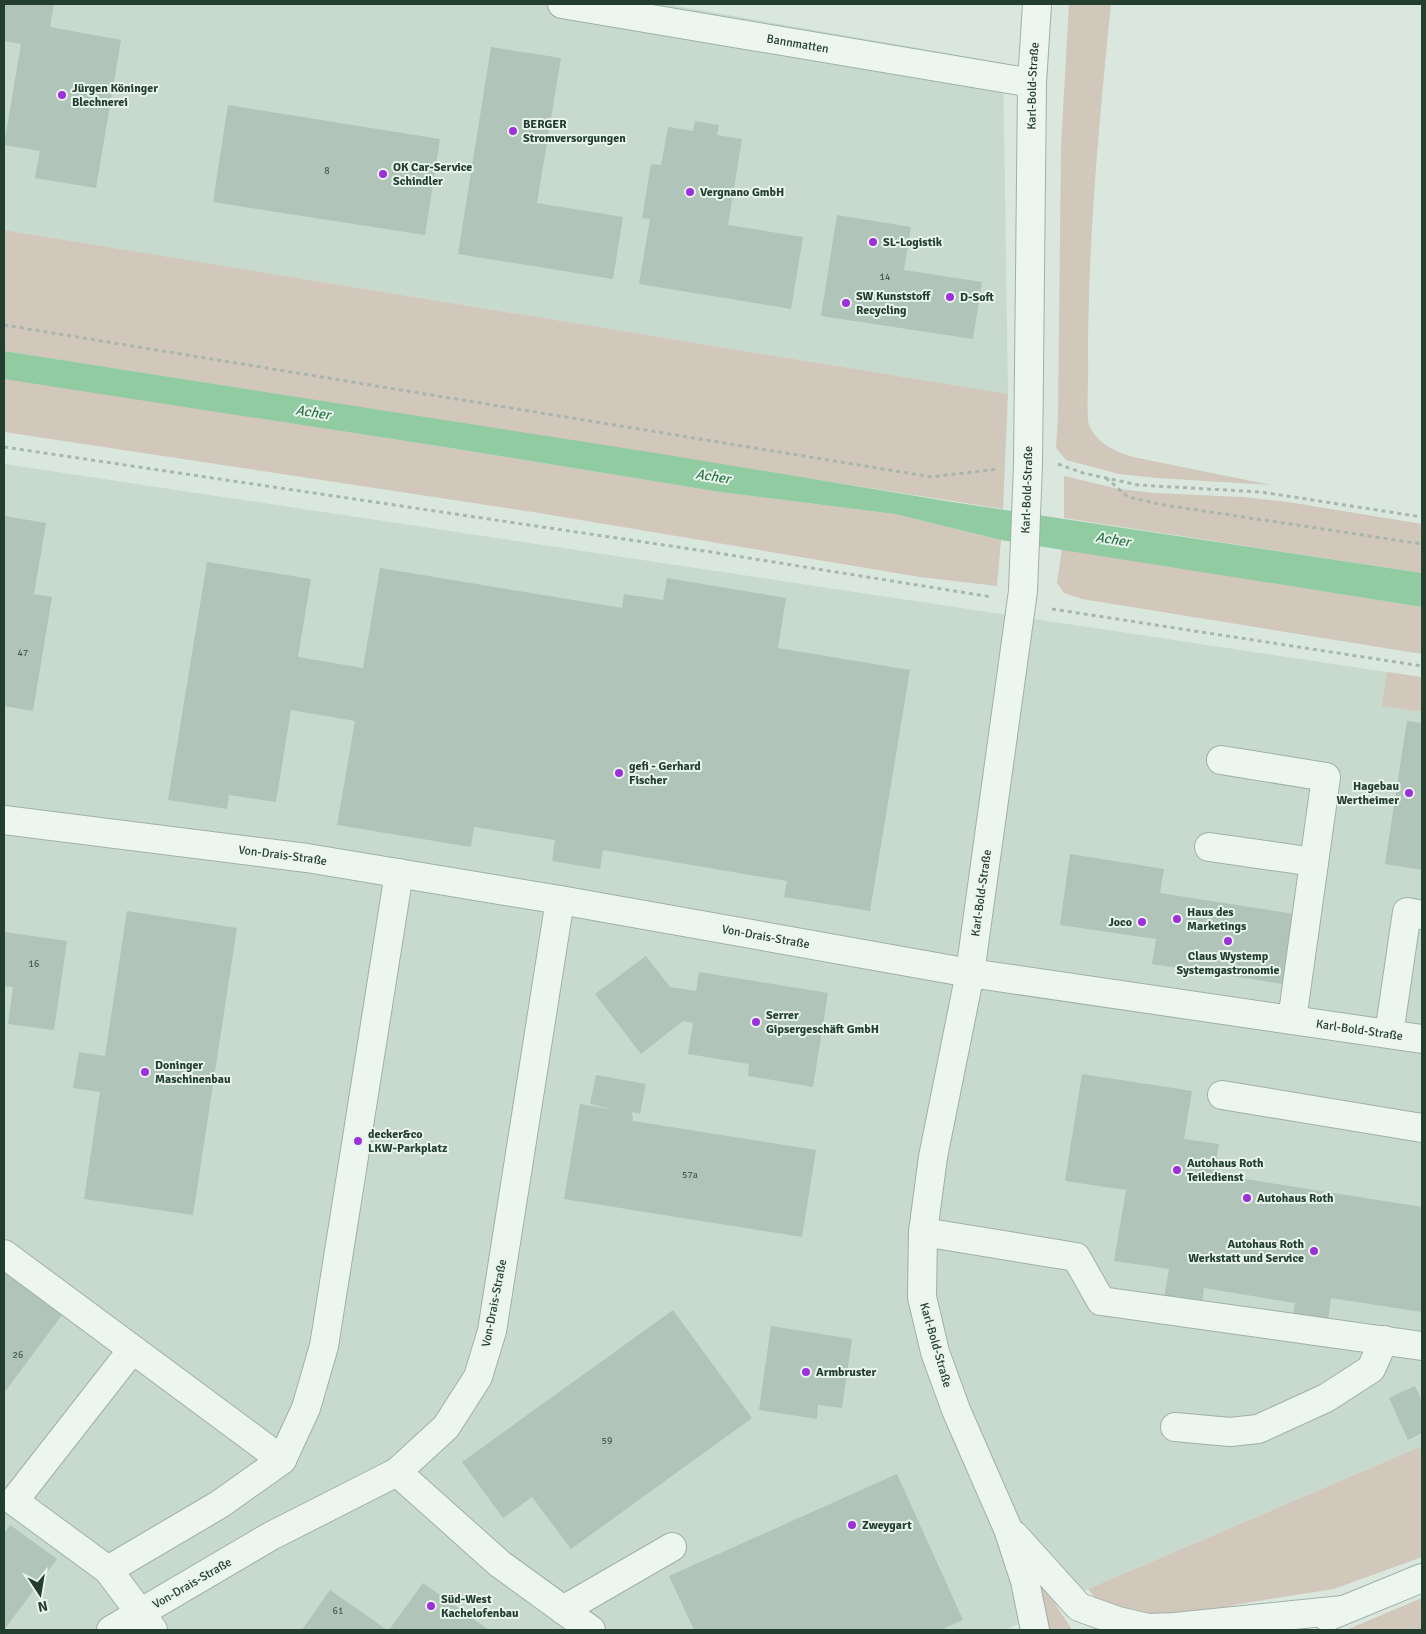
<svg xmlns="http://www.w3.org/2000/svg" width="1426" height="1634" font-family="Signika,sans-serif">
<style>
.built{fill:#c8d9ce}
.green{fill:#d1c7ba}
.water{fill:#91cba2}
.building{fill:#b1c4b9}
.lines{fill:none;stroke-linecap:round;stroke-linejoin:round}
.minor-casing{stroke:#9fb1a6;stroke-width:30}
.path{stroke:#a8b7ae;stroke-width:3;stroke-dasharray:4 4;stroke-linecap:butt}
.minor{stroke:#edf5f0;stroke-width:28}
.poi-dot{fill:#9d30db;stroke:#e9f4ed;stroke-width:2}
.labels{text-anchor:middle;stroke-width:4;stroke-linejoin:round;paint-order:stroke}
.number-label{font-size:10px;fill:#466051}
.street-label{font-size:12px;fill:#233e2e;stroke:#e9f4ed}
.poi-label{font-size:12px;font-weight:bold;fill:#233e2e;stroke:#e9f4ed;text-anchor:start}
.water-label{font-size:14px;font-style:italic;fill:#2a7544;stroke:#e9f4ed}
</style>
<rect width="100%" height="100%" fill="#dae7df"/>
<g class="built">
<path d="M4,4H665L1003,63L1008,394L4,230Z"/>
<path d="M4,464L1387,672L1383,706L1422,712V1446L1088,1589L1006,1630H4Z"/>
</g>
<g class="green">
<path d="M1069,4H1111C1099,122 1088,241 1088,360C1089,372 1086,416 1089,425C1097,444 1115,451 1133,457L1271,485L1157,478L1119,474L1066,460L1056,448L1058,417L1061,146Z"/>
<path d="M4,230L1008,394L1003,509L4,351Z"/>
<path d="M4,378L451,448L720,492L895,514L1001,540L997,586L920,577L533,512L4,432Z"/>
<path d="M1064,476L1119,489L1154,493L1242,497L1288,502L1422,524V573L1064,518Z"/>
<path d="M1062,549L1422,607V654L1082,599L1064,593L1057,583Z"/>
<path d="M1387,672L1422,677V712L1382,706Z"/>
<path d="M1422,1446V1557L1334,1589L1245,1603L1177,1616L1140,1615L1100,1604L1088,1589Z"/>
<path d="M1039,1580L1071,1628L1072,1630H1046Z"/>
<path d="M1422,1598V1630H1346Z"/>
</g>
<path class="water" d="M4,351L662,454L952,502L1422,573V607L1001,540L895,514L720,492L451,448L4,379Z"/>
<g class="building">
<path d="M4,4H54L50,27L121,40L96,188L35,178L40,151L4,145L21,44L4,41Z"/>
<path d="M491,47L561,58L537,203L623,217L613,279L458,254Z"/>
<path d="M228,105L440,139L425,235L213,202Z"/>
<path d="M695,121L719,125L717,135L742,139L728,225L803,237L791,309L639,284L650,219L642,218L651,164L661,165L668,127L693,131Z"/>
<path d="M837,215L911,227L904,270L982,282L973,339L821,316Z"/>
<path d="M4,516L46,523L34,594L52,597L33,711L4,706Z"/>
<path d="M207,562L311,579L298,657L363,668L380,568L622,608L624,594L663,600L667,578L786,598L778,648L910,670L870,911L784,897L787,881L603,850L600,869L552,861L555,840L474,827L471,847L337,825L355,721L291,710L276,802L229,795L227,809L168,800Z"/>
<path d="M1407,721L1422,723V870L1385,864Z"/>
<path d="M1070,854L1164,869L1160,893L1294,914L1283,984L1152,964L1156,939L1060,925Z"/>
<path d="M127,911L237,928L193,1215L84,1199L100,1092L73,1088L79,1052L105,1056Z"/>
<path d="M4,932L67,941L54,1030L8,1024L13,987L4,986Z"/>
<path d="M646,956L670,987L696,991L699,972L828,993L813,1087L748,1076L749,1064L688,1054L693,1023L683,1021L641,1054L595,994Z"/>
<path d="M1082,1074L1192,1091L1184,1139L1219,1144L1214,1174L1422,1207V1312L1331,1298L1328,1321L1293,1316L1295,1303L1204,1288L1202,1304L1164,1298L1169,1269L1114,1261L1126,1190L1065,1181Z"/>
<path d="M596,1075L646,1084L640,1114L632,1112L633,1121L816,1150L802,1237L564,1199L580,1104L616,1110L590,1104Z"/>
<path d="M4,1272L62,1315L4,1393Z"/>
<path d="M673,1310L752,1418L571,1549L532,1497L503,1518L462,1462Z"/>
<path d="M771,1326L852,1339L842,1408L818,1405L817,1419L759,1410Z"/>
<path d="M1415,1386L1422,1401V1433L1408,1440L1389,1398Z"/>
<path d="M897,1474L963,1620L941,1630H694L669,1576Z"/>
<path d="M10,1525L57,1559L4,1630V1534Z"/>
<path d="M423,1583L489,1630H389Z"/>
<path d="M330,1590L387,1630H302Z"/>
</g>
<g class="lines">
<defs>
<g id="minor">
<path id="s1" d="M562,4L1032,83"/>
<path d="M1221,760L1326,777L1292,1020"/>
<path id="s2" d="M4,820L307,858L560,900L492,1331L478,1377L446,1427L397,1472L271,1536L111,1630"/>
<path d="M1209,847L1314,862"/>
<path id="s3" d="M560,900L970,973L1422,1039"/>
<path d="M1389,1034L1407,912L1422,915"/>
<path d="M1222,1095L1422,1128"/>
<path d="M923,1232L1076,1257L1101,1301L1422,1346"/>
<path d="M4,1254L282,1460"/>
<path d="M132,1350L14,1501L108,1570L153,1630"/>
<path d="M1175,1427L1230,1432L1258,1429L1326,1398L1371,1369L1384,1340"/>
<path d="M397,1472L500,1564L591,1630"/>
<path d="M1014,1535L1079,1607L1118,1621L1148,1628L1175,1627L1343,1610"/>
<path d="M108,1570L220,1504L282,1460L306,1408L324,1346L399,873"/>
<path d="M563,1610L672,1547"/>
<path d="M1327,1617L1422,1578"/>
<path id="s4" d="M1035,1630L1025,1581L1008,1529L956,1410L935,1352L922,1297L923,1232L933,1157L970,973L1023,591L1028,465L1032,83L1037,4"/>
</g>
</defs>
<use href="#minor" class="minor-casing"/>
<g class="path">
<path d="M4,325L932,477L997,469"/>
<path d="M4,447L711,552L992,597"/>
<path d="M1058,464L1083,473L1138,485L1261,492L1422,517"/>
<path d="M1106,478L1128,497L1164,505L1422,544"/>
<path d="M1052,609L1422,666"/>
</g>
<use href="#minor" class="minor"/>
</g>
<g class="poi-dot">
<circle cx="62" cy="95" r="5"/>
<circle cx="513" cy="131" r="5"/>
<circle cx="383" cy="174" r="5"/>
<circle cx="690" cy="192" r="5"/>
<circle cx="873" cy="242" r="5"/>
<circle cx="950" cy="297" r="5"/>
<circle cx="846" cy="303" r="5"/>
<circle cx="619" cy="773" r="5"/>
<circle cx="1409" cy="793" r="5"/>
<circle cx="1177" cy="919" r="5"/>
<circle cx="1142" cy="922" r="5"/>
<circle cx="1228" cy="941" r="5"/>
<circle cx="756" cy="1022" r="5"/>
<circle cx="145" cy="1072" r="5"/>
<circle cx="358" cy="1141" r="5"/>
<circle cx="1177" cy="1170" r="5"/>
<circle cx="1247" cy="1198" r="5"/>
<circle cx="1314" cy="1251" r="5"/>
<circle cx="806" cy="1372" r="5"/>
<circle cx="852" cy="1525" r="5"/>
<circle cx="431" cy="1606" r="5"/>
</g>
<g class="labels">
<g class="number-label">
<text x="327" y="174">8</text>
<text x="885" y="280">14</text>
<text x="23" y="656">47</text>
<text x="34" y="967">16</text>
<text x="690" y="1178">57a</text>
<text x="18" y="1358">26</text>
<text x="607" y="1444">59</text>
<text x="338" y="1614">61</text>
</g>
<g class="street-label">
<text dy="4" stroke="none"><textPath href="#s1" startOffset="239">Bannmatten</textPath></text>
<text dy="4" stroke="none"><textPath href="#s4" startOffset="1572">Karl-Bold-Straße</textPath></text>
<text dy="4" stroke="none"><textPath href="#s4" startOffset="1168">Karl-Bold-Straße</textPath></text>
<text dy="4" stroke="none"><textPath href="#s2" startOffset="281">Von-Drais-Straße</textPath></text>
<text dy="4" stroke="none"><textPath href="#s4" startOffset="762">Karl-Bold-Straße</textPath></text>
<text dy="4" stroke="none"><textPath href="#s3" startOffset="209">Von-Drais-Straße</textPath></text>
<text dy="4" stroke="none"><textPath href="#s3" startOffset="810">Karl-Bold-Straße</textPath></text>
<text transform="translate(494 1303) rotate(-79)" y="4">Von-Drais-Straße</text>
<text transform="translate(936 1345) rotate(74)" y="4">Karl-Bold-Straße</text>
<text transform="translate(192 1583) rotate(-30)" y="4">Von-Drais-Straße</text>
</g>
<g class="poi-label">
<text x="72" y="92">Jürgen Köninger<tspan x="72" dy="14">Blechnerei</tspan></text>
<text x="523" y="128">BERGER<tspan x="523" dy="14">Stromversorgungen</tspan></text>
<text x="393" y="171">OK Car-Service<tspan x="393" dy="14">Schindler</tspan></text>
<text x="700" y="196">Vergnano GmbH</text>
<text x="883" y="246">SL-Logistik</text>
<text x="856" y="300">SW Kunststoff<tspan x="856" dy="14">Recycling</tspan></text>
<text x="960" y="301">D-Soft</text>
<text x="629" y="770">gefi - Gerhard<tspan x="629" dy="14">Fischer</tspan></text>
<text x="1399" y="790" text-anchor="end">Hagebau<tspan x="1399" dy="14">Wertheimer</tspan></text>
<text x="1187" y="916">Haus des<tspan x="1187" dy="14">Marketings</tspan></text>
<text x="1132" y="926" text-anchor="end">Joco</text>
<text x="1228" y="960" text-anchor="middle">Claus Wystemp<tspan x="1228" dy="14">Systemgastronomie</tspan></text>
<text x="766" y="1019">Serrer<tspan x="766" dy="14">Gipsergeschäft GmbH</tspan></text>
<text x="155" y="1069">Doninger<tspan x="155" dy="14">Maschinenbau</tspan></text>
<text x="368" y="1138">decker&amp;co<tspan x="368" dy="14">LKW-Parkplatz</tspan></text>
<text x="1187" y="1167">Autohaus Roth<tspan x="1187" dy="14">Teiledienst</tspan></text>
<text x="1257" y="1202">Autohaus Roth</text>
<text x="1304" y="1248" text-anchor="end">Autohaus Roth<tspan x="1304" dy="14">Werkstatt und Service</tspan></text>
<text x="816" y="1376">Armbruster</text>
<text x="862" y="1529">Zweygart</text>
<text x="441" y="1603">Süd-West<tspan x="441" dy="14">Kachelofenbau</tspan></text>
</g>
<g class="water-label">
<text transform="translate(313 412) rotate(9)" y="5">Acher</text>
<text transform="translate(713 476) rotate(9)" y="5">Acher</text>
<text transform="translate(1113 539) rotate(9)" y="5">Acher</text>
</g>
</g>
<rect width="1426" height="1634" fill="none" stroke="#233e2e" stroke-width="10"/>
<g transform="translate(40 1594) rotate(168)" stroke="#e9f4ed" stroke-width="4" paint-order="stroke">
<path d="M0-4L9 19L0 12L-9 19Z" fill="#233e2e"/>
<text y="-8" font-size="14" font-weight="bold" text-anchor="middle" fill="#233e2e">N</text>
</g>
</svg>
